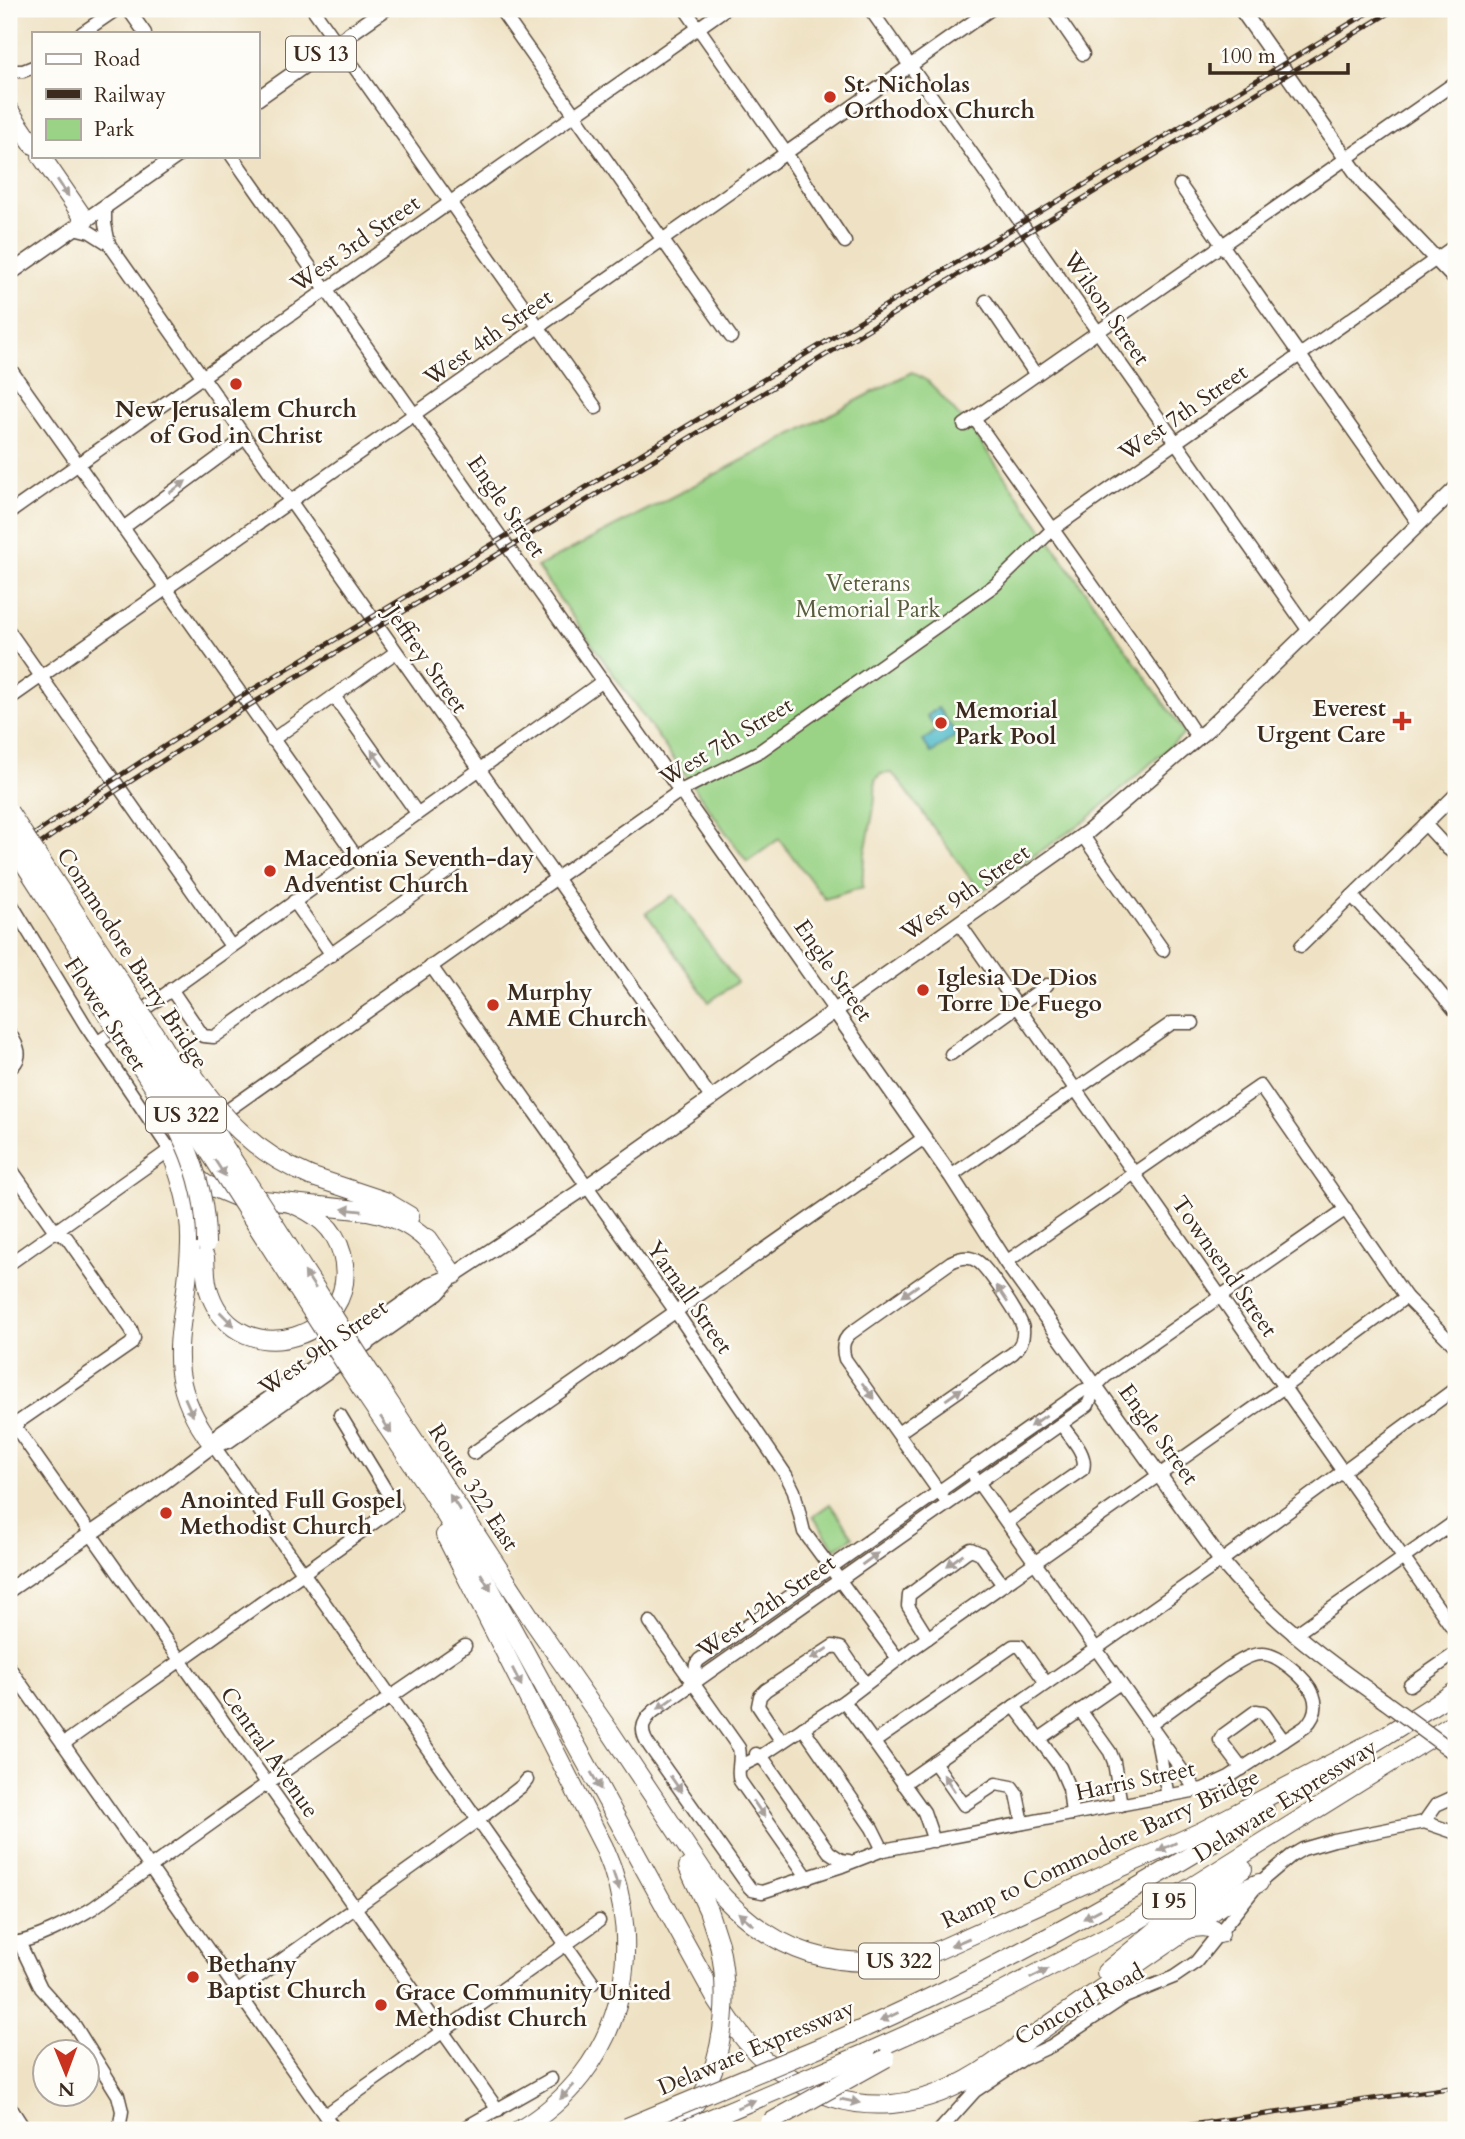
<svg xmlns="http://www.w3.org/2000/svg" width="1465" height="2139" font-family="Cardo,serif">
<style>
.green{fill:#9ad386;stroke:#6a7e52;stroke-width:2}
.water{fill:#4ebac9;stroke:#447274;stroke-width:2}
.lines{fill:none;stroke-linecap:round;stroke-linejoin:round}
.minor-casing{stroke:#564637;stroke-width:15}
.major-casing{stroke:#564637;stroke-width:17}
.highway-casing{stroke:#564637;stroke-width:20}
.minor{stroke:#fff;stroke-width:12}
.major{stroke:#fff;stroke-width:14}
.highway{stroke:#fff;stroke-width:18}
.rail-casing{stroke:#3b2a1e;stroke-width:5}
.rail{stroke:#fdfcf7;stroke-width:2.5;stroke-dasharray:8;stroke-linecap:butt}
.major-bridge-casing{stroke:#564637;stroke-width:17;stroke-linecap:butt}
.highway-bridge-casing{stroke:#564637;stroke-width:20;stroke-linecap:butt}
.major-bridge{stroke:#fff;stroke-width:14}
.highway-bridge{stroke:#fff;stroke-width:18}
.oneway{fill:#a79f9a}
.poi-dot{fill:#c8321e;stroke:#fdfcf7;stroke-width:2.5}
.labels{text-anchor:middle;stroke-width:5;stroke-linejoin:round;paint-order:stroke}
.shield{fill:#fdfcf7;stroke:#75695f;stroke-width:2}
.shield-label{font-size:21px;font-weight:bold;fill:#3b2a1e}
.poi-label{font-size:23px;font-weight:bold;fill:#3b2a1e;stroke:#fdfcf7;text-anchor:start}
.street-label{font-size:23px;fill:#3b2a1e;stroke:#fdfcf7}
.park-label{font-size:23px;fill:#585d3d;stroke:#fdfcf7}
</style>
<rect width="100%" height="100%" fill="#fdfcf7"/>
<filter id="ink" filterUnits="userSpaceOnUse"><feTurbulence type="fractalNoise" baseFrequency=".0143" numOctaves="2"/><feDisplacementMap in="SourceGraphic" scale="14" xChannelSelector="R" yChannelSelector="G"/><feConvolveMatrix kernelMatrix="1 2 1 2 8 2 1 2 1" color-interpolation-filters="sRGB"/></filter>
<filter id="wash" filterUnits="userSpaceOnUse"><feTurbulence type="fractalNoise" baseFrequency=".00686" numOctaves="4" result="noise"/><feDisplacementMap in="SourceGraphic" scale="28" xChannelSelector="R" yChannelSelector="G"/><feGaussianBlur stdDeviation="1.57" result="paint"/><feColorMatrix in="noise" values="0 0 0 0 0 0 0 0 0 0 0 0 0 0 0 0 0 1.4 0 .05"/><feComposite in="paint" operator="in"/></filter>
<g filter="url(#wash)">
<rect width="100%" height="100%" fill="#efe2c4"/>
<g class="green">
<path d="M912,372L929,382L974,433L1185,733L1088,819L980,892L898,779L891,773L881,774L875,780C878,816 860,850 863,887L825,899L779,839L747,862L537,567Z"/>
<path d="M674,895L737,982L709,1002L646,913Z"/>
<path d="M830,1504L853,1537L835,1549L813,1516Z"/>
</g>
<path class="water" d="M938,708L957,735L931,753L923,741L937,730L927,716Z"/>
</g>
<g filter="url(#ink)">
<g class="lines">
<defs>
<g id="minor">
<path d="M128,9L145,33"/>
<path d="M313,9L596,408"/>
<path d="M500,9L731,337"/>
<path d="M685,9L786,153L845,242"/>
<path d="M870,9L1309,631"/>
<path d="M1052,9L1083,54"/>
<path d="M82,33L117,9"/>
<path d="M9,71H23L33,67"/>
<path d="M232,156L835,1011"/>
<path d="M1180,185L1419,524"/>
<path d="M105,206V224L109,244"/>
<path d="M74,228L90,232L109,244L712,1099"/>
<path d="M986,301L1036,375"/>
<path d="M9,367L356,856"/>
<path d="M974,418L1161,682L1197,737"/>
<path d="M964,425L1456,82"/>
<path d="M9,513L725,9"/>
<path d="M123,528L245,438"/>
<path d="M9,631L231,946"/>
<path d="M334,696L417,813"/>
<path d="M9,699L991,9"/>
<path d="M272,740L396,652"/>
<path d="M1425,824L1447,848L1456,855"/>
<path d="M1083,836L1163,950"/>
<path d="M1352,896L1433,984L1456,1012"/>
<path d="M9,900L86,1026L170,1150"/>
<path d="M294,901L332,955"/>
<path d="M959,923L1456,1633"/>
<path d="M1301,946L1456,794"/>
<path d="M431,966L676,1312L786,1475L794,1491L804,1532L898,1659"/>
<path d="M171,989L203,1036L214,1037L454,867"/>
<path d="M9,1032C18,1046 25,1057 9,1069"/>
<path d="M97,1043L603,681"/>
<path d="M951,1054L1047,985"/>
<path d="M218,1117L680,791L760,751L995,585L1053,529L1456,245"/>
<path d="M9,1166L55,1231L67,1238L131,1329L134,1338L131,1344L14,1425"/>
<path d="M951,1176L1172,1023H1193"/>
<path d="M1006,1262L1260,1086L1406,1297L1456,1347"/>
<path d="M9,1264L174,1147"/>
<path d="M1096,1386L1088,1405L654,1711C640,1723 640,1733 650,1747L749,1887L752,1890L762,1892L842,1866L883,1850L1203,1789L1229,1777L1305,1727C1327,1705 1310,1683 1291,1668C1282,1661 1273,1654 1262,1654C1249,1654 1237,1663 1227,1669L1150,1725"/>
<path d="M9,1418L498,2110"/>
<path d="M898,1433L1013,1353C1021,1346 1024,1339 1023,1329C1022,1318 986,1266 977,1261C968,1255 959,1258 951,1262L851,1333C842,1340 842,1349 845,1359L942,1496"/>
<path d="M213,1445L593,1983"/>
<path d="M473,1453L924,1138"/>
<path d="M975,1478L1196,1790"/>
<path d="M1007,1522L1083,1469C1088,1454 1069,1436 1061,1424"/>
<path d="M650,1622L739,1748C742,1761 736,1771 740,1781L808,1878"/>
<path d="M1294,1635L1456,1521"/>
<path d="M928,1638L908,1606L909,1595L966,1552L971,1549L980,1553L1003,1585"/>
<path d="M9,1667L335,2130"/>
<path d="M694,1683L696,1664L699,1660L1082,1391L1096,1386L1106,1376L1346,1209"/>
<path d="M1410,1685L1456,1653"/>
<path d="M844,1701L924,1812L934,1841"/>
<path d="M1014,1706L1060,1767L1069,1788L1072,1814"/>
<path d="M1080,1710L1110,1752L1114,1762L1121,1805"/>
<path d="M803,1728L872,1828L883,1850"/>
<path d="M1039,1739L1120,1683"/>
<path d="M1157,1740L1168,1796"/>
<path d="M782,1742L758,1706L760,1696L766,1690L833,1646L841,1648L865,1683"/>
<path d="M874,1742L1013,1646H1020L1046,1683"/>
<path d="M63,1744L396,1507L340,1415"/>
<path d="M756,1754L765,1761L829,1852L841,1860L849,1861"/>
<path d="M934,1762L964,1805L996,1784L1012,1787L1017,1794L1023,1823"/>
<path d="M741,1766L761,1756L844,1701L912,1649L1284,1387L1406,1297"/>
<path d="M1242,1769L1220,1740L1223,1735L1256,1711L1263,1712L1284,1741"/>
<path d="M903,1784L1221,1561L1456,1388"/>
<path d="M1424,1822L1436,1805L1456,1796"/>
<path d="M19,1942L41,1988L75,2026L118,2095L122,2111L119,2130"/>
<path d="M9,1944C38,1940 68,1923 93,1908L328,1740L465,1646"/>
<path d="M237,1992L478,1820L523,1785L527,1780"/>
<path d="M9,2105L25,2130"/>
<path d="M325,2115L599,1921"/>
<path d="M461,2130L551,2079"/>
<path d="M940,2130L975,2091L1023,2059L1051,2046L1125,1997L1174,1977L1196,1962L1259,1883L1291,1856L1303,1849L1334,1840L1424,1822L1456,1833"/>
</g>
<g id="major">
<path d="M1241,9L1365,185L1456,280"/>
<path d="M257,99L385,9"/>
<path d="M9,274L177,156"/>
<path d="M835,1011L951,1176L1006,1262L1221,1561C1268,1617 1324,1659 1384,1701"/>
<path d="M213,1445L228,1441L438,1293L451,1278"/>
<path d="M9,1590L140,1500L213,1445L222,1432L431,1284L454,1275L579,1192L1089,831L1209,728L1456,488"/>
</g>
<g id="highway">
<path d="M9,110L33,145"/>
<path d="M41,156L85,220"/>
<path d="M170,1150C182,1181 191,1210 190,1244C188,1326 155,1370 213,1445"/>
<path d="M189,1171L205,1184L236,1197L367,1211C394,1216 416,1227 434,1248"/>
<path d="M310,1176L385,1201L410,1216"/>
<path d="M428,1238L454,1275"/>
<path d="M205,1257C206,1269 205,1282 210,1294C239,1376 364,1338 342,1254C335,1227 315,1213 290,1203"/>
<path d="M374,1379L533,1621L611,1733L711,1883C771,1955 842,1976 932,1953L1200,1832L1380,1738"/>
<path d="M361,1388L433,1495L491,1590L716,1999C730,2020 744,2042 763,2059C771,2066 781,2071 790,2077C857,2121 928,2109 991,2065L1245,1889L1259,1883"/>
<path d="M445,1535L604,1847C650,1953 621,2070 519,2130"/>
<path d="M1372,1744L1456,1691"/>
<path d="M688,1867L708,1910L719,1944"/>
<path d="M1187,1929C1198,1927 1211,1925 1220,1934"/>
<path d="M1106,1972L1164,1924L1243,1869"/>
<path d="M837,2040C986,1976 1128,1896 1265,1810"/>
<path d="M866,2053L998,1994L1132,1924L1456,1722"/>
<path d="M676,2130L705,2090L714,2067"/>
</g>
</defs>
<use href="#minor" class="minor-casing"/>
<use href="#major" class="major-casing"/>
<use href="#highway" class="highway-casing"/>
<use href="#minor" class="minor"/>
<use href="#major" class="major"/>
<use href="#highway" class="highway"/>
<defs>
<g id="rail">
<path d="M9,852L101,788L229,704L1374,9"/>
<path d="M9,866L108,796L235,714L1395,9"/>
<path d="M1155,2130L1456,2087"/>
</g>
</defs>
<use href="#rail" class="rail-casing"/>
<use href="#rail" class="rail"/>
<defs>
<path id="major-bridge" d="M1384,1701L1456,1754"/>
<g id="highway-bridge">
<path d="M9,812L156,1036L195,1101L374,1379"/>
<path d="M11,843L361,1388"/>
<path d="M96,996C144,1081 207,1141 206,1244"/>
<path d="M188,1067C222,1118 253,1152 310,1176"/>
<path d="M714,2067C726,2026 728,1985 719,1944"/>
<path d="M769,2123L886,2058"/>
<path d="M627,2127L837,2040"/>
<path d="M683,2130L866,2053"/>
</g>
</defs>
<use href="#major-bridge" class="major-bridge-casing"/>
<use href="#highway-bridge" class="highway-bridge-casing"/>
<use href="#major-bridge" class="major-bridge"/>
<use href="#highway-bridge" class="highway-bridge"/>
</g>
<defs><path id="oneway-solid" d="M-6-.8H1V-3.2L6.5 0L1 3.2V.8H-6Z" transform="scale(1.75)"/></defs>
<g class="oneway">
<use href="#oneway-solid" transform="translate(63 188) rotate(56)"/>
<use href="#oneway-solid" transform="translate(178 487) rotate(-36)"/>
<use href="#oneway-solid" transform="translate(377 758) rotate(-125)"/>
<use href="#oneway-solid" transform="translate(220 1168) rotate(57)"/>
<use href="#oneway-solid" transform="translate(352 1210) rotate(-174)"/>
<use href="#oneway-solid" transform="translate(310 1280) rotate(-123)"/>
<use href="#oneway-solid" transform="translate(910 1291) rotate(145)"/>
<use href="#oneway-solid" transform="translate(1002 1294) rotate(-124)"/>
<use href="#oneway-solid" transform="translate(227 1319) rotate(45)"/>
<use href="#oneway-solid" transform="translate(868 1391) rotate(54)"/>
<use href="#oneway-solid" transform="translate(954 1394) rotate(-35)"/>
<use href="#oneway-solid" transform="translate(189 1407) rotate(66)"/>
<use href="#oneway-solid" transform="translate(1038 1421) rotate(145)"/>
<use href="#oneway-solid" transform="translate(386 1425) rotate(57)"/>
<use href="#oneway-solid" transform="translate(455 1503) rotate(-123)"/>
<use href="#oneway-solid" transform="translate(870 1559) rotate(-36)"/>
<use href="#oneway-solid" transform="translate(955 1560) rotate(143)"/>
<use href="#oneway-solid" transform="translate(486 1582) rotate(59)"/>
<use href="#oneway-solid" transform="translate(819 1654) rotate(146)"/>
<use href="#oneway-solid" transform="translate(517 1677) rotate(63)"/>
<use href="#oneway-solid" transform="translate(666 1703) rotate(144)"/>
<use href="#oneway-solid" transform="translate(596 1781) rotate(61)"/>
<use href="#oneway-solid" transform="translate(949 1783) rotate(-124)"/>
<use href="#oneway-solid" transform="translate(676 1784) rotate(55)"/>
<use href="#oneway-solid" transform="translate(759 1809) rotate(55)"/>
<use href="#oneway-solid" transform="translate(1167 1847) rotate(155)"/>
<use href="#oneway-solid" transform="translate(616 1881) rotate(72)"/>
<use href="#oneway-solid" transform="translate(1092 1914) rotate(151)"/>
<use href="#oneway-solid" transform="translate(746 1919) rotate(-141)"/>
<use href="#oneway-solid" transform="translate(960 1942) rotate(157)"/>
<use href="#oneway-solid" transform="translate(1039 1974) rotate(-27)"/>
<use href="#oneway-solid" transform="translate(889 2017) rotate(155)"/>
<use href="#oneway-solid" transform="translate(567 2092) rotate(134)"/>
<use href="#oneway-solid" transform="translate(850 2101) rotate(11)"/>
<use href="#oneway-solid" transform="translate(746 2104) rotate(-23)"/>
</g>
</g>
<g class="poi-dot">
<circle cx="830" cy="97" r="7"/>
<circle cx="236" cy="384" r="7"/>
<path d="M1398.5 710.5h7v7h7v7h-7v7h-7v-7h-7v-7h7z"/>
<circle cx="941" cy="723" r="7"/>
<circle cx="270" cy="871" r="7"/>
<circle cx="923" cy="990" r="7"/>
<circle cx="493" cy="1005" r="7"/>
<circle cx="166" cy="1513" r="7"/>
<circle cx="193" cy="1977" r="7"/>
<circle cx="381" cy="2005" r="7"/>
</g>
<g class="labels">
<g class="shield">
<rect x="286" y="36.5" width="70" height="35" rx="5"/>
<rect x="146" y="1097.5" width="80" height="35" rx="5"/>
<rect x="1143" y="1883.5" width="52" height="35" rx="5"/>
<rect x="859" y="1943.5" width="80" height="35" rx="5"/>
</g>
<g class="shield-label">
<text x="321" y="61">US 13</text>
<text x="186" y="1122">US 322</text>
<text x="1169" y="1908">I 95</text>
<text x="899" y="1968">US 322</text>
</g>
<g class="poi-label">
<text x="844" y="92">St. Nicholas<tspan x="844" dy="26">Orthodox Church</tspan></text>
<text x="236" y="417" text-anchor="middle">New Jerusalem Church<tspan x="236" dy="26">of God in Christ</tspan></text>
<text x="1386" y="716" text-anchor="end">Everest<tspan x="1386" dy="26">Urgent Care</tspan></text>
<text x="955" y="718">Memorial<tspan x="955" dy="26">Park Pool</tspan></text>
<text x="284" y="866">Macedonia Seventh-day<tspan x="284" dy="26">Adventist Church</tspan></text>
<text x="937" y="985">Iglesia De Dios<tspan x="937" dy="26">Torre De Fuego</tspan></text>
<text x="507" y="1000">Murphy<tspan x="507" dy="26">AME Church</tspan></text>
<text x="180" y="1508">Anointed Full Gospel<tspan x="180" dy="26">Methodist Church</tspan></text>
<text x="207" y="1972">Bethany<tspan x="207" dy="26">Baptist Church</tspan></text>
<text x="395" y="2000">Grace Community United<tspan x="395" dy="26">Methodist Church</tspan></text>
</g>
<g class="street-label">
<text transform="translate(355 243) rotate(-35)" y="8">West 3rd Street</text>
<text transform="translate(1107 308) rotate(55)" y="8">Wilson Street</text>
<text transform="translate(488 337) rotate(-35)" y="8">West 4th Street</text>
<text transform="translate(1183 412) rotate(-35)" y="8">West 7th Street</text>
<text transform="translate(507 506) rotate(55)" y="8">Engle Street</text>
<text transform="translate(427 659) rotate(55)" y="8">Jeffrey Street</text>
<text transform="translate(726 741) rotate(-31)" y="8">West 7th Street</text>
<text transform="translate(965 892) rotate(-35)" y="8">West 9th Street</text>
<text transform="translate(133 958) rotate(57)" y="8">Commodore Barry Bridge</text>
<text transform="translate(834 970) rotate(55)" y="8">Engle Street</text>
<text transform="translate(106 1014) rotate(57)" y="8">Flower Street</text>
<text transform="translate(1225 1266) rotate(55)" y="8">Townsend Street</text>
<text transform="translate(690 1297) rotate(55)" y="8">Yarnall Street</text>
<text transform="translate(323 1347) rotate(-35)" y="8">West 9th Street</text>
<text transform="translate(1159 1434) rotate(54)" y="8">Engle Street</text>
<text transform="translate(474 1487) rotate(57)" y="8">Route 322 East</text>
<text transform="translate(766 1606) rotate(-35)" y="8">West 12th Street</text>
<text transform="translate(270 1752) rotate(55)" y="8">Central Avenue</text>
<text transform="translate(1135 1780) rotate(-12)" y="8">Harris Street</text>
<text transform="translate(1285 1800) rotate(-32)" y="8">Delaware Expressway</text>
<text transform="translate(1100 1848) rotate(-25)" y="8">Ramp to Commodore Barry Bridge</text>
<text transform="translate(1079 2004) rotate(-29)" y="8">Concord Road</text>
<text transform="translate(756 2047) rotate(-23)" y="8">Delaware Expressway</text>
</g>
<g class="park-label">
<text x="868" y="591">Veterans<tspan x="868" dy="26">Memorial Park</tspan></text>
</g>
</g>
<rect width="1465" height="2139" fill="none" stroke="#fdfcf7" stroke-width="35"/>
<rect x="32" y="32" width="228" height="126" fill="#fdfcf7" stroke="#afa8a0" stroke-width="2"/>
<rect x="46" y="54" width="35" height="10" fill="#ffffff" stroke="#afa8a0" stroke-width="2"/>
<text x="94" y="66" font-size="21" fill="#3b2a1e">Road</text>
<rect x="46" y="89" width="35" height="10" fill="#3b2a1e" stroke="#afa8a0" stroke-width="2"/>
<text x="94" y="102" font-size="21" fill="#3b2a1e">Railway</text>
<rect x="46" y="119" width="35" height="21" fill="#9ad386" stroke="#afa8a0" stroke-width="2"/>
<text x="94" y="136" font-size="21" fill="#3b2a1e">Park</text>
<g transform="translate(66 2073) rotate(179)"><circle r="33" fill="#fdfcf7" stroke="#afa8a0" stroke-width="2"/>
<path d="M0-5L12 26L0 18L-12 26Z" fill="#c8321e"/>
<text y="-10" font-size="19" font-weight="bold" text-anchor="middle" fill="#3b2a1e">N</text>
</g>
<path d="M1210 63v10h138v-10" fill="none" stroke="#3b2a1e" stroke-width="3.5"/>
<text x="1220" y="63" font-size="21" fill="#3b2a1e" stroke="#fdfcf7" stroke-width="5" paint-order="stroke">100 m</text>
</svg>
